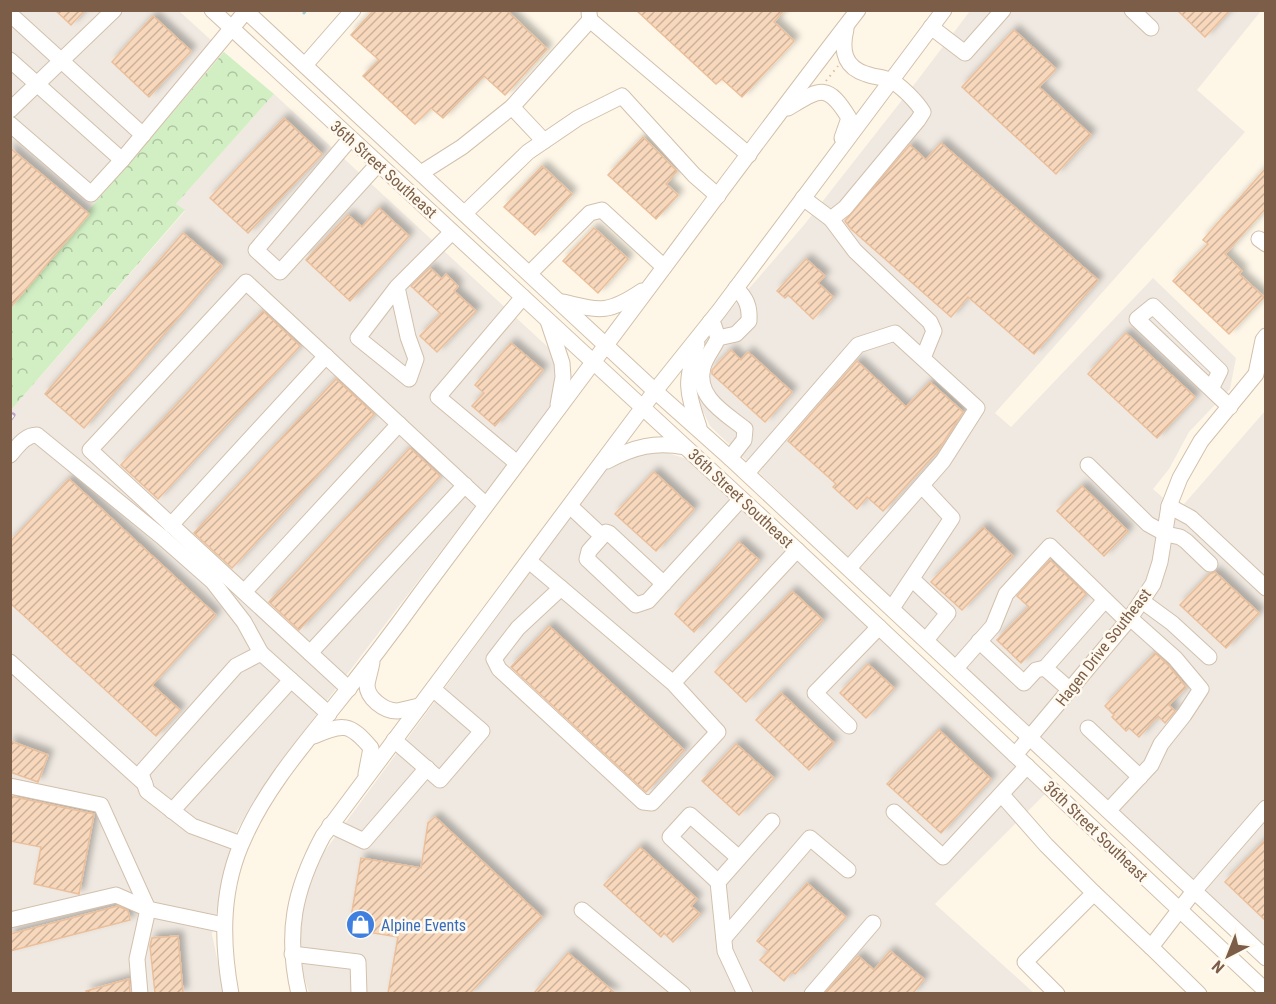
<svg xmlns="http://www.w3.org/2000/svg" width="1276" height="1004" font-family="'Roboto Condensed',sans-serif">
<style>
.industrial{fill:#efe9e1}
.forest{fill:url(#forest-crowns)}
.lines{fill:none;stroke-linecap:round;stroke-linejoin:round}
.stream{stroke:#9ed0de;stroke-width:3}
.building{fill:url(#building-hatch);stroke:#ecbf9b;stroke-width:1.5;filter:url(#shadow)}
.minor-casing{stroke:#d3c0ac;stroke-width:17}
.path{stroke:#ddbb9e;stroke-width:2;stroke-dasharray:1.5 4.5;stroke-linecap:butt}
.minor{stroke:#fff;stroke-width:15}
.rail-casing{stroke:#bca3cb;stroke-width:5}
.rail{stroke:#fffaf0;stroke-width:3;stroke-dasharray:9;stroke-linecap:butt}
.labels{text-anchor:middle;stroke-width:5;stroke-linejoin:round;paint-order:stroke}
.street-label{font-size:16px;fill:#7c5e48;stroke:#fffaf0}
.shop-label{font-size:16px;fill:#366cbe;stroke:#fffaf0;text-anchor:start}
</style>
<defs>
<pattern id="forest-crowns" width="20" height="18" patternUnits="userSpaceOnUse" patternTransform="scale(1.5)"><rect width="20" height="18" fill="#d2efc4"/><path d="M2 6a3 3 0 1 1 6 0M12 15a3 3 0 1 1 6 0" fill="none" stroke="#afc5a1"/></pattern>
<pattern id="building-hatch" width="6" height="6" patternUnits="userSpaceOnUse" patternTransform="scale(1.5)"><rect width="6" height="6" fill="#f7d8bc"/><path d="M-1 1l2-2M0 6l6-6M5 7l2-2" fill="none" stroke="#cdb29b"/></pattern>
<filter id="shadow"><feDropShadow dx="5" dy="-5" stdDeviation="3" flood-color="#0004"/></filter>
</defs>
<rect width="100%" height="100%" fill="#fef7e8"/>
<g class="industrial">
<path d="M11,11H179L224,52L11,301Z"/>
<path d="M970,11H1261L1197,90L1245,132L995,413L1011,427L1153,278L1236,358L1230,389L1189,432L1169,469L1153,489L1178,511L1265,411V954L710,426L699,403L695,374L707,337L804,225L913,86Z"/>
<path d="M274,94L550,349L558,369L550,408L284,757L237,830L226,866L212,934L224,993L11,994V410L185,211L176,204Z"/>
<path d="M658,450L687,459L1046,793L935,904L1034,993H309L300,963L299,922L311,878L324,852L608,466L623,460Z"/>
</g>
<path class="forest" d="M224,52L274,94L176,204L185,210L11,410V301Z"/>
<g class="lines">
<path class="stream" d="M304,13L306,10"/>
</g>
<g class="building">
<path d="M55,10H85L71,25Z"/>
<path d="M374,10H506L547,49L505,95L484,76L443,118L431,108L415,124L363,76L379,60L351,35Z"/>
<path d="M636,10H784L774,22L794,41L742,97L722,79L716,84Z"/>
<path d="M1177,10H1230L1205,37Z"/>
<path d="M153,16L191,51L149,97L112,62Z"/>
<path d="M1014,30L1056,69L1039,87L1091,135L1056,174L962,87Z"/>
<path d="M284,118L322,154L248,233L210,198Z"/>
<path d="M643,137L677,171L666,184L678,195L656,219L608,175Z"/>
<path d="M941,143L1098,280L1034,354L968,297L951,317L851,229L845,221L910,145L926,160Z"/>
<path d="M10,148L89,214L10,308Z"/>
<path d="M542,166L572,194L535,235L504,207Z"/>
<path d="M1266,168V208L1225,254L1242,271L1239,274L1264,297L1229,334L1173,281L1208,244L1203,240Z"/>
<path d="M379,208L409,236L350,301L306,260L348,215L362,227Z"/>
<path d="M594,228L628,259L598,293L563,261Z"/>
<path d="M183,233L222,266L84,428L45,394Z"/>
<path d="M806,259L825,276L818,283L833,297L813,319L788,295L785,298L777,291Z"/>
<path d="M430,268L442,279L446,274L458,286L454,291L476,311L437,352L420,336L441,314L411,286Z"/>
<path d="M263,311L300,346L158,499L121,465Z"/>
<path d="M1126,333L1195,397L1157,438L1088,374Z"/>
<path d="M511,343L543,370L495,426L472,406L484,393L475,385Z"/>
<path d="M731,350L741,360L748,352L792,392L765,422L712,374V370Z"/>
<path d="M857,361L906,407L930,382L963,412L937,452L883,511L867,497L857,509L833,487L836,484L788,441Z"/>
<path d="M336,379L374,414L232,568L194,533Z"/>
<path d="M410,448L440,476L299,630L269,602Z"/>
<path d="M654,472L694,509L656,551L615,514Z"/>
<path d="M69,479L216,615L152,685L180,710L156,736L10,603V542Z"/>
<path d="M1082,486L1128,531L1104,556L1057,511Z"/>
<path d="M983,527L1013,556L962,610L931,582Z"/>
<path d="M739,542L759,560L694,632L675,614Z"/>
<path d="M1050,560L1086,594L1021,663L997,640L1029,607L1017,596Z"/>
<path d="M1215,572L1259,613L1226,648L1180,605L1210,574Z"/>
<path d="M792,591L823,620L746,702L715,672Z"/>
<path d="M549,626L684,750L646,792L511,667Z"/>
<path d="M1155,653L1168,665L1186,687L1169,705L1175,711L1165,723L1158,716L1139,737L1129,728L1126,731L1112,717L1114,715L1105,706Z"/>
<path d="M868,664L894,688L866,718L840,693Z"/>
<path d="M781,693L834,743L809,770L756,720Z"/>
<path d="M939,730L991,779L941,833L887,784Z"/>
<path d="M10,741L48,755L38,782L10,772Z"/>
<path d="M736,744L774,778L739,815L702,781Z"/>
<path d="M10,796L94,814L79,894L34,884L41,847L10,841Z"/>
<path d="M435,817L542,917L470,993H388L398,937L349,929L361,858L421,868L428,823Z"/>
<path d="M1266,839V921L1225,882Z"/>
<path d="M640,847L697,899L691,906L700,914L673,942L664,933L661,937L604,885Z"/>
<path d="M807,883L846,917L795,974L792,971L784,981L760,960L769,951L757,941Z"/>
<path d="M118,906L128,911L130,920L10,951V934Z"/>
<path d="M178,936L183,993H155L150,946L152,938Z"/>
<path d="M890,951L924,979L913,993H825L858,956L874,970Z"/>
<path d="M568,953L615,993H534Z"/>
<path d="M129,979L130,993H87L86,991Z"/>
</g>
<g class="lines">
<defs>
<g id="minor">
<path d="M212,10L797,550L1266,991"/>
<path d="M245,10L655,391L730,458L1266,958"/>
<path d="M1132,10L1151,28"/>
<path d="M589,13L590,20L749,155"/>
<path d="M10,14L143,135"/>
<path d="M931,27L965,53L1003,10"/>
<path d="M10,60L122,160"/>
<path d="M305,65L353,10"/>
<path d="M512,107L544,141"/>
<path d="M788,108C820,89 827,82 849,118L842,138"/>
<path d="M10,110L114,10"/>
<path d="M10,124L91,194L122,160L246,11"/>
<path d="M350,139L256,250L280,272L378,164"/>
<path d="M421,173L462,147L512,107L590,20"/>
<path d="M803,198L831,219L845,208L918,120L923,112C917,102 900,84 889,80C882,77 874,77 866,74C844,67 841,50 846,29"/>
<path d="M465,213L528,152L578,118L622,96L694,175L718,196"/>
<path d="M831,219L855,251L930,322L934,331L923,358"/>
<path d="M1259,239L1266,244"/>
<path d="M530,273L590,213L602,210L664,267"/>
<path d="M397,287L408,337L416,359L409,379L358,338L397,287L452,232"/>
<path d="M563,302C600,311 608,314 642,291"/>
<path d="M548,321L562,363L563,377L558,405"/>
<path d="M710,322L714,326L718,338C714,348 706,356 703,367C695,397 725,413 745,429L744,440L730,458"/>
<path d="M718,338L736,334L749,321C750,306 746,298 736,288"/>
<path d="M697,344C685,382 686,389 699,427"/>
<path d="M1211,389L1220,371L1153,306L1137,319L1230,407"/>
<path d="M10,455C18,446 25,435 37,435L162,537L213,582L244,622L261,653"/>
<path d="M607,461C634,447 655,441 685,447"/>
<path d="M517,463L438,397L523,297"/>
<path d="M1088,465L1148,524L1166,534L1180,537L1186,541L1210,564"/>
<path d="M747,473L858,345L895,333L977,408L943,461L849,568"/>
<path d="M570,506L602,536"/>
<path d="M1169,506L1191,518L1266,588"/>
<path d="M171,525L326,356"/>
<path d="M529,561L561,588"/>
<path d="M912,579L948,613L926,640"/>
<path d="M664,584L609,533L606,532L589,551L587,559L636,605L648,601L741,499"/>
<path d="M244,592L399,424"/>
<path d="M1142,601L1172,623L1209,657"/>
<path d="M892,608L952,518L922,486"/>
<path d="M979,641L1024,683L1036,670L1045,668"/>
<path d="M310,653L465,485"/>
<path d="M10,662L145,784"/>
<path d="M372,662C371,669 368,677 367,685C367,698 384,711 397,711C404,710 413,707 420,706"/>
<path d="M956,668L993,626L1006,594L1050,546L1127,621"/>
<path d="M673,683L561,588L518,628L494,659L499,669L643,802L652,803L718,732L673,683L797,550"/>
<path d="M349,689L90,450L246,282L486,505"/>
<path d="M1070,690L1045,668L1105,600"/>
<path d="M849,726L815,693L879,627"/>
<path d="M1088,728L1140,777"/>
<path d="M314,736C343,723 350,723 371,748L366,774"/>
<path d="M394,740L440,780L482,731L433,689"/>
<path d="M1015,755L1130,618L1153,584L1160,562L1169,506L1180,478L1201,441L1256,374L1263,340L1266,336"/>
<path d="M10,786L101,805L148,909L137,959L140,994"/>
<path d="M1002,795L1046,845L1094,893L1025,962L1057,994"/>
<path d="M1109,810L1151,765L1161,744L1184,715L1201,689L1175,658L1130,618"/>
<path d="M172,811L291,680"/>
<path d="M894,812L943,857L1027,766"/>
<path d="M330,825L364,841L427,768"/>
<path d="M241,844L192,826L147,791L141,773L236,666L261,653L329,714"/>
<path d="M718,882L670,837L690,815L739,858"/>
<path d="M1094,893L1151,947"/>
<path d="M582,910L683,994"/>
<path d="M10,920L116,895L148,909L224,925"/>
<path d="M724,938L810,838L848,870"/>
<path d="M292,954L358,962L359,994"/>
<path d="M231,994C221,939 221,886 245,836C266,789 301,748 333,708C363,671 392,633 420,594C482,511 544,428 606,345C690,233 772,121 858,10"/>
<path d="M299,994C285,933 294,890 323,836L655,391L719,311L944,10"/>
<path d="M745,994L725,951L718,882L772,821"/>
<path d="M812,994L873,923"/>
<path d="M1199,994L1151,947L1194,891L1266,808"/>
</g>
</defs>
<use href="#minor" class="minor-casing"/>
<path class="path" d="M826,81L838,66"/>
<use href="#minor" class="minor"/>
<defs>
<path id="rail" d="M10,419L13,415"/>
</defs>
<use href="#rail" class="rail-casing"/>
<use href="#rail" class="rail"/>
</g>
<defs>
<symbol id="shop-disc" viewBox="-11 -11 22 22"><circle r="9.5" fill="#3f7fe0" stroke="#fffaf0"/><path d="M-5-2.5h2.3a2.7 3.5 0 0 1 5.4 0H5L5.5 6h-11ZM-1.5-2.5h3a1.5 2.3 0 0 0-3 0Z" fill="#fff"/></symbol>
</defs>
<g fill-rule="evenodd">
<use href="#shop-disc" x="344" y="908" width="33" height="33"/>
</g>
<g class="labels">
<g class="street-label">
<text transform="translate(384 169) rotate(42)" y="6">36th Street Southeast</text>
<text transform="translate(741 498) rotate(43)" y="6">36th Street Southeast</text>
<text transform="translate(1103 647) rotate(-52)" y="6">Hagen Drive Southeast</text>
<text transform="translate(1096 831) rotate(44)" y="6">36th Street Southeast</text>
</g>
<g class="shop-label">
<text x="381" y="931">Alpine Events</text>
</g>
</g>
<rect width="1276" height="1004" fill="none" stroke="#7c5e48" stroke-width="24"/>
<g transform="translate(1228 956) rotate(222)" stroke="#fffaf0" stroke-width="4.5" paint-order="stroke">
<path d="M0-4.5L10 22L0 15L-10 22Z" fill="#7c5e48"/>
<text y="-9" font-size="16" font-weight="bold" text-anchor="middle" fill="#7c5e48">N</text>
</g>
</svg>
